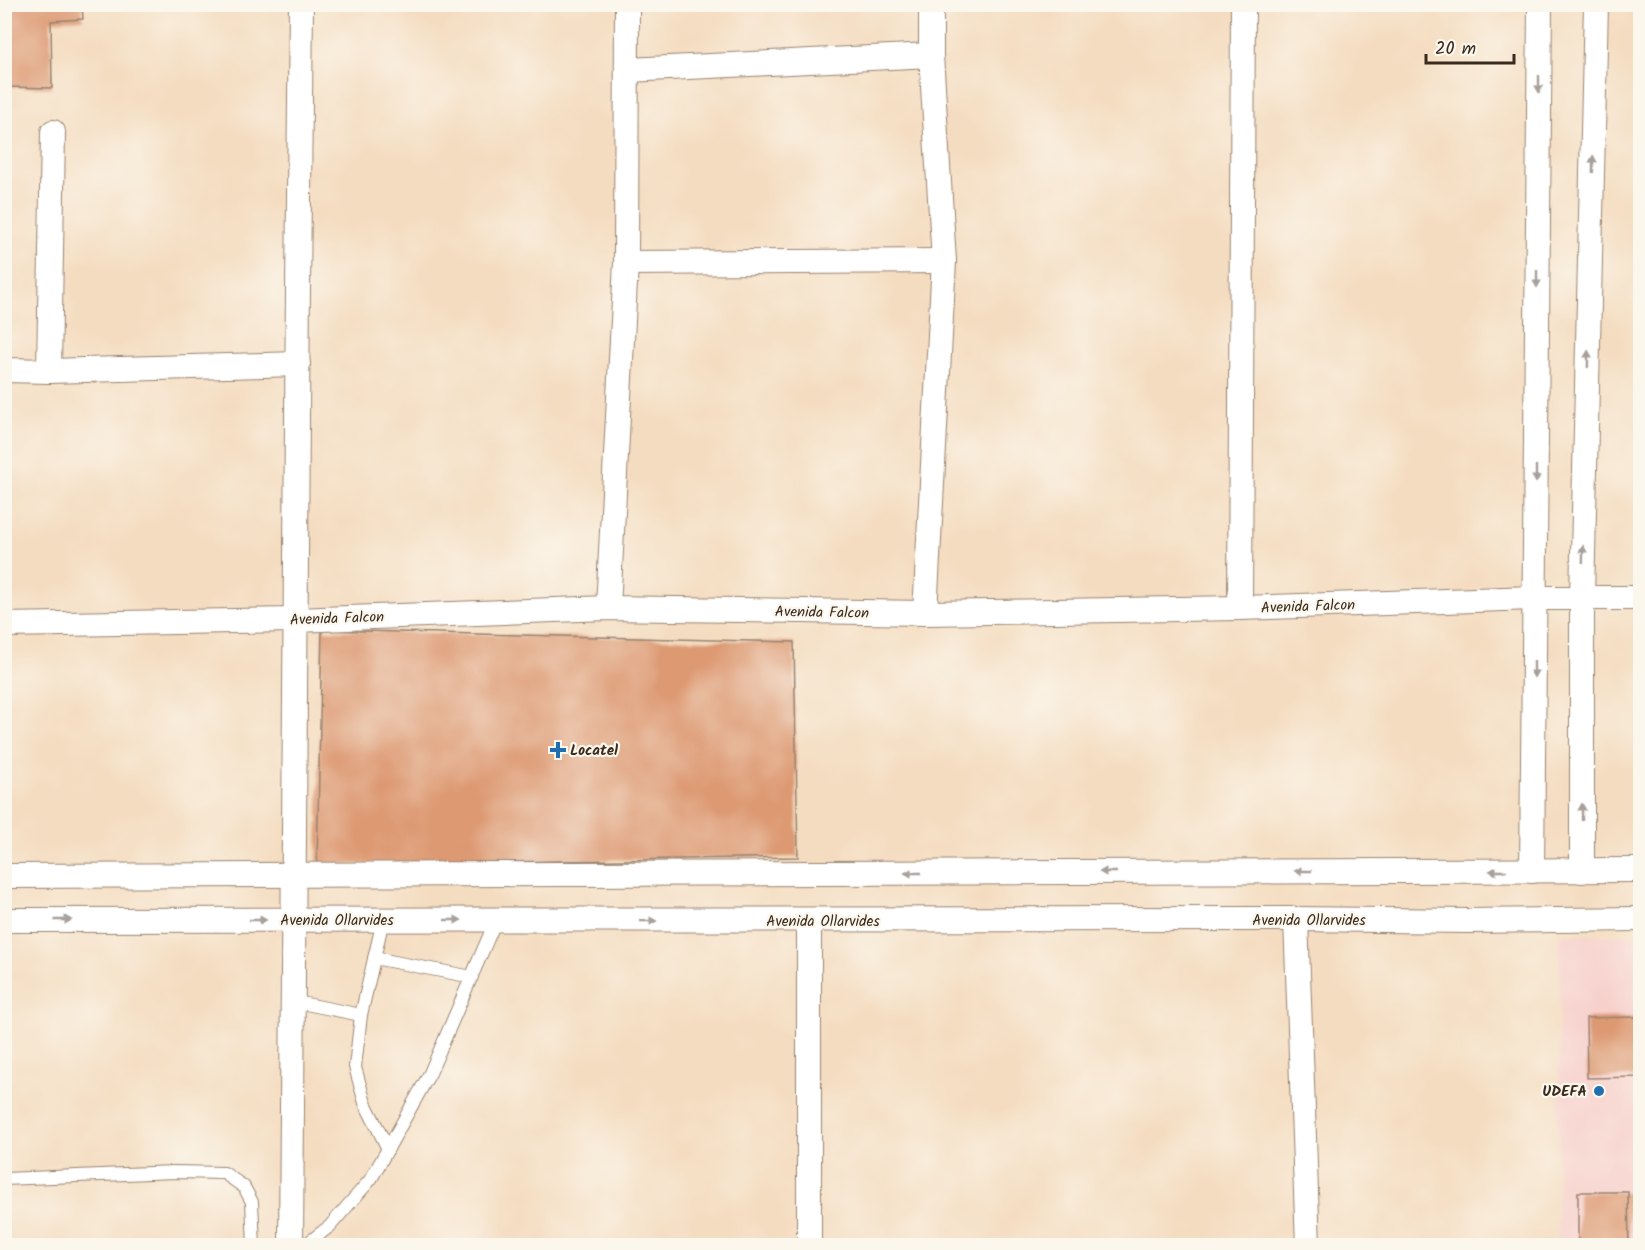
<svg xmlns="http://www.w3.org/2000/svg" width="1645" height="1250" font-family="Kalam,sans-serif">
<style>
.built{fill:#f7d0cc}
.building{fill:#dd9972}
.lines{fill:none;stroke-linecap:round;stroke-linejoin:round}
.lane-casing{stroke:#98836f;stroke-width:14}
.street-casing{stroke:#98836f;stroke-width:26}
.lane{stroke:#fff;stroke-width:12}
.street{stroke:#fff;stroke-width:24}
.oneway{fill:#a79f9a}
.poi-dot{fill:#1f6fb2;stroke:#fbf7ec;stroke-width:2}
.labels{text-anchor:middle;stroke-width:4.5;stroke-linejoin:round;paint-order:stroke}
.street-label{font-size:15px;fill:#3b2a1e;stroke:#fbf7ec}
.poi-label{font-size:15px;font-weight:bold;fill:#3b2a1e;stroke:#fbf7ec;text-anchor:start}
</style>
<rect width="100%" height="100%" fill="#fbf7ec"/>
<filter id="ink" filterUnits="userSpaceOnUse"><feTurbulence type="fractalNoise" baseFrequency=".0167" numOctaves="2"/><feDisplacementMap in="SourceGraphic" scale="12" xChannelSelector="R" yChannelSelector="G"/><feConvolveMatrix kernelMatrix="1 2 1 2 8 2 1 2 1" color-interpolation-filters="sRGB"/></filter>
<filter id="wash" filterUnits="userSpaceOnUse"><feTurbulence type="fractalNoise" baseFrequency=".008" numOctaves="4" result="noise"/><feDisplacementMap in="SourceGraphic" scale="24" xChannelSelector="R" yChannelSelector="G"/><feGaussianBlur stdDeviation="1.35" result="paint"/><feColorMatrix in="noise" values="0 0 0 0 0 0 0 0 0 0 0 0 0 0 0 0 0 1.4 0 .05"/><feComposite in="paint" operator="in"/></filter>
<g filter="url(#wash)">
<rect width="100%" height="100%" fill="#f4dcc0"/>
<path class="built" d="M1560,935L1640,936V1245L1557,1246Z"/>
<g id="blocks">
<g class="building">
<path d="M4,5H82L83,19L51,21L52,88L4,87Z"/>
<path d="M322,630L794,642L798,857L317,865Z"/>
<path d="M1640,1017V1077L1587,1078L1586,1018Z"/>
<path d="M1578,1192H1628L1629,1246H1578Z"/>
</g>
</g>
</g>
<g filter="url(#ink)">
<use href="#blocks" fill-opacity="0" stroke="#98836f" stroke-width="1.5"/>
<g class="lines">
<defs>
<g id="lane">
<path d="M383,920L361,1015L355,1067L365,1103L388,1149"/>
<path d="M374,958L472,977"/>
<path d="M291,1001L361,1015"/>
<path d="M4,1179L174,1172L224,1173L244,1187L252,1202L254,1246"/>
<path d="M304,1246L330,1226L371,1179L430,1073L496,920"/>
</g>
<g id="street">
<path d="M628,70L931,55"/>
<path d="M626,263L944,261"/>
<path d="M4,370L49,371L298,364"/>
<path d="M49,371L53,132"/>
<path d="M608,608L626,263L627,4"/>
<path d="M1240,608L1243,4"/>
<path d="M925,613L944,261L931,55V4"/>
<path d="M4,625L296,620L608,608L925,613L1240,608L1534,598H1640"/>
<path d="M1532,871L1540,4"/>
<path d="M1582,871V597L1596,4"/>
<path d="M4,876L1640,870"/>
<path d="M1296,919L1308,1246"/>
<path d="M4,920L1296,919L1468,921L1640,919"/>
<path d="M809,921V1246"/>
<path d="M291,1246C291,832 297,418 301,4"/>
</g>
</defs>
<use href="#lane" class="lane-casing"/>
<use href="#street" class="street-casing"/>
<use href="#lane" class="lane"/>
<use href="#street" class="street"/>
</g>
<defs><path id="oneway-solid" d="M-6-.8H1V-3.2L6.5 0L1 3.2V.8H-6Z" transform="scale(1.5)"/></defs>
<g class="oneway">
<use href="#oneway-solid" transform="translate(1539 84) rotate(90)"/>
<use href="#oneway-solid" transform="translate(1593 164) rotate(-89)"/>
<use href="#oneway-solid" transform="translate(1537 279) rotate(90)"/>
<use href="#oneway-solid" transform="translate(1588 359) rotate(-89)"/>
<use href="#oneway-solid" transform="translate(1536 474) rotate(90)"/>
<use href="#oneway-solid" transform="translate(1583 554) rotate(-89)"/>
<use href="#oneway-solid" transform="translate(1534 669) rotate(90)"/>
<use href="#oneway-solid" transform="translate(1582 812) rotate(-90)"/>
<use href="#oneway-solid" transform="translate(1303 871) rotate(180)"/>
<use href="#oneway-solid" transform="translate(1498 871) rotate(180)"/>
<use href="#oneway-solid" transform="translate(1108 872) rotate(180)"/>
<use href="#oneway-solid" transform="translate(913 873) rotate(180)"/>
<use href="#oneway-solid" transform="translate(63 920)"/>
<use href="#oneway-solid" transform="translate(258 920)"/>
<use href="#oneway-solid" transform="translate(453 920)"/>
<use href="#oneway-solid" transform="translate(648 921)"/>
</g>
</g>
<g class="poi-dot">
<path d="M555 741h6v6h6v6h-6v6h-6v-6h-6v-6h6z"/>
<circle cx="1599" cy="1091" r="6"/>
</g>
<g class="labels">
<g class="street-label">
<text transform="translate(1308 606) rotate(-2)" y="5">Avenida Falcon</text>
<text transform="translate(822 612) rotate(1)" y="5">Avenida Falcon</text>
<text transform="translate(337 618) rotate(-2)" y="5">Avenida Falcon</text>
<text x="337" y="925">Avenida Ollarvides</text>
<text x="1309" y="925">Avenida Ollarvides</text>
<text x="823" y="926">Avenida Ollarvides</text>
</g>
<g class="poi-label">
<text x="570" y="755">Locatel</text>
<text x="1587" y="1096" text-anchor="end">UDEFA</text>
</g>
</g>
<rect width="1645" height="1250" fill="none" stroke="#fbf7ec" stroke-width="24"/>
<path d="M1426 54v9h88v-9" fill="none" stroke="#3b2a1e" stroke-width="3"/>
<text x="1435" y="54" font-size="18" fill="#3b2a1e" stroke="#fbf7ec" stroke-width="4.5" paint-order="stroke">20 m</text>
</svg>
